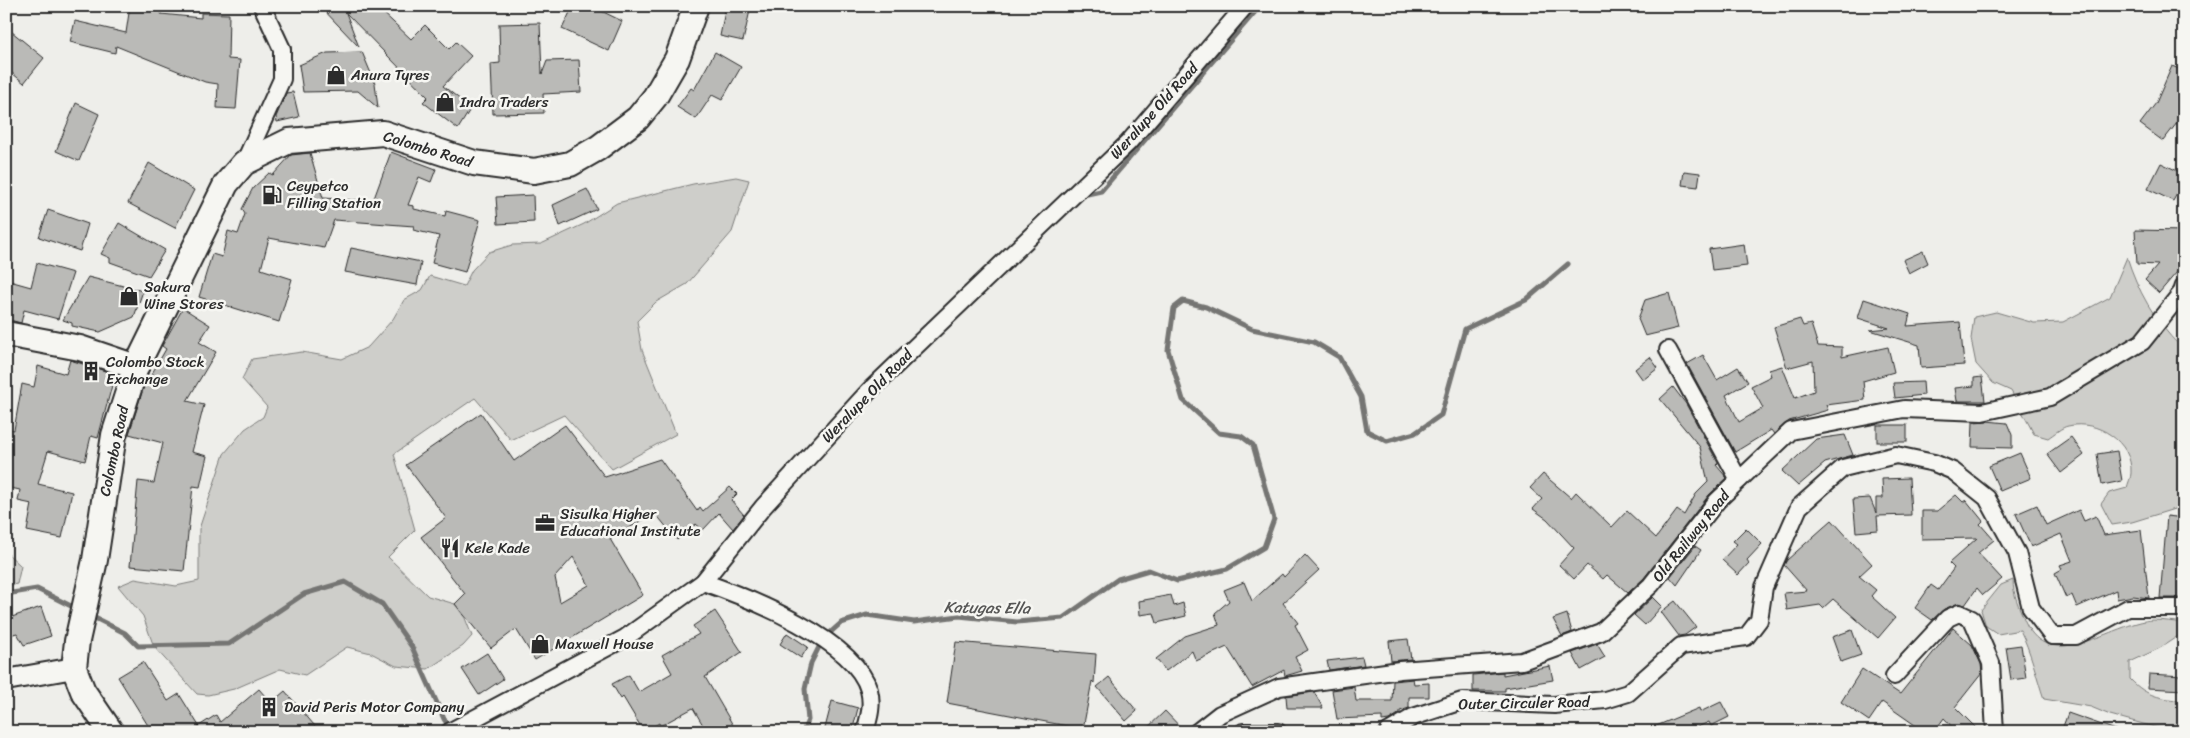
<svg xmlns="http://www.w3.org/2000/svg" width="2190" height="738" font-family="Sriracha,sans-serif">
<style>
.green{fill:#cececa;stroke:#7c7c7a}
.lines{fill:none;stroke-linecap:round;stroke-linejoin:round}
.stream{stroke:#757573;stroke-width:5}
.building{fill:#babab7;stroke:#2b2b2b;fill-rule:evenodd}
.minor-casing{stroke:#2b2b2b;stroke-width:20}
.major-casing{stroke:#2b2b2b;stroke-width:24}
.highway-casing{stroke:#2b2b2b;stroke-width:28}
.minor{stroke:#f6f6f2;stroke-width:16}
.major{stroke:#f6f6f2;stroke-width:20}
.highway{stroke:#f6f6f2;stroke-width:24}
.labels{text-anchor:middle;stroke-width:5;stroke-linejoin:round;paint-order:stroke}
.poi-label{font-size:15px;fill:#2b2b2b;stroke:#f6f6f2;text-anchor:start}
.street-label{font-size:15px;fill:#2b2b2b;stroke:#f6f6f2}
.water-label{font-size:16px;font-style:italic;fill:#565655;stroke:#f6f6f2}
</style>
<rect width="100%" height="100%" fill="#eeeeea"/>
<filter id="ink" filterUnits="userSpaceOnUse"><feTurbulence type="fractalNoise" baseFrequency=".02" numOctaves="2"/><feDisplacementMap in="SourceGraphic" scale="10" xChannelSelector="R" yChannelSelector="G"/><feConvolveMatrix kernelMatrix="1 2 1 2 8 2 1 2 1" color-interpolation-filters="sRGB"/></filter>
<g filter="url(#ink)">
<g class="green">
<path d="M736,177L749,180L732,232L687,284L656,302L637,321L642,350L676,434L612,469L564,415L511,440L475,398L394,454L415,530L388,557L428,596L455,604L465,618L472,636L463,646L428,669L396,666L371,653L347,647L305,675L280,669L234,689L208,695L197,694L154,647L143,616L118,586L135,579L176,586L199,581V529L224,454L245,429L263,417L267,407L242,379L252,359L302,352L342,359L368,347L393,319L404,300L422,290L430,276L464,286L472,270L489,252L512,245L541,244L584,224L617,203L693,184Z"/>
<path d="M2127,257C2137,289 2155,322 2180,346L2184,345V506L2132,522L2112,525L2101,504L2109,493L2127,488C2128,483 2131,478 2131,473C2133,442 2097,419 2068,426C2062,427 2054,434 2048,438L2034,434L2011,391L1993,383L1976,364L1971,339L1974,317L1996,312L2034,323L2063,322L2110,297Z"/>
<path d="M6,552L21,566L17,584L6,586Z"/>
<path d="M2013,580C2013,595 2019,607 2025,621C2049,677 2113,622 2153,620C2163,620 2174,622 2184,623V632L2160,648L2130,662V679C2147,697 2160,698 2184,701V732H2173L2110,715L2091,707L2044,699C2036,675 2031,652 2020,630L1998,634L1986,626L1981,610L2001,585Z"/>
</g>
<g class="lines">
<g class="stream">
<path d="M1083,195L1101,191L1260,6"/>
<path d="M6,594L37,589L77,609"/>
<path d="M89,615L125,633L138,646L229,644L304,594L345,582L382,604L412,647L444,719L451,729"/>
<path d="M803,732L808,720L805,689L811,663L823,639L841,623L867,615L914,622L959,616L1017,622L1063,618L1118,579L1149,570L1177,581L1227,569L1264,547L1274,519L1253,445L1241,436L1219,433L1183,400L1168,350L1174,308L1183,301L1206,307L1252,329L1314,342L1339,357L1361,397L1367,431L1387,441L1415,433L1441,415L1465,329L1526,300L1568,264"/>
</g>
</g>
<g class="building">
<path d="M130,6H162L161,14L201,18V13L229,14L228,59L240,60L236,109L217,108L218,84L205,82L116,46L115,53L70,42L75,21L126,33Z"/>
<path d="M320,6H376L411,39L425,25L449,49L456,42L471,56L443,86L471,108L458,129L423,102L428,97L346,13L359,47Z"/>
<path d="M573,6H591L622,21L609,51L562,29Z"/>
<path d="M726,6H751L743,41L720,36Z"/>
<path d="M540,23L542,74L547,61L579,60L581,92L543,94L544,113L493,114L491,64L500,63L499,24Z"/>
<path d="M6,27L44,58L24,83L6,68Z"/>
<path d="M362,52L375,83L378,108L358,91L303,92L299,65L327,53Z"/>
<path d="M715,52L741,67L722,100L712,95L696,119L677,107L691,88L694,90Z"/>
<path d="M2172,66L2184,71V114L2163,141L2140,124L2156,103Z"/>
<path d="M293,92L299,117L277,122L276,117L286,93Z"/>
<path d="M76,103L99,114L79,161L56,151Z"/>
<path d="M391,152L436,169L431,182L419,177L408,205L414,206V209L445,216L446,211L480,220L465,272L432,263L439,236L413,230L414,226L334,220L324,248L269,238L261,269L292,279L279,322L199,297L212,254L222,257L228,231L238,234L245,214L242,209L253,188L269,173L273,175L291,155L310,153L323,198L373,201Z"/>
<path d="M149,163L194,190L175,228L128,203Z"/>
<path d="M2161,163L2184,174V181L2173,201L2148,189Z"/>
<path d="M1684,171L1700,173L1698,187L1682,185Z"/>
<path d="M587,189L597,209L560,226L553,205Z"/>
<path d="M533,195L534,222L498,224L496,197Z"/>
<path d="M48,210L88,224L80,251L39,237Z"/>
<path d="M119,223L165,250L149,276L110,262V258L101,254Z"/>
<path d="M2135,230L2184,231L2182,272H2177L2159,293L2145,280L2158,265L2137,264Z"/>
<path d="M1744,244L1747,266L1712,270L1709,249Z"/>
<path d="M351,248L421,262L417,285L345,272Z"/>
<path d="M1923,251L1928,263L1909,273L1903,260Z"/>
<path d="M37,263L73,273L58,319L24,310L21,323L6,319V280L31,287Z"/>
<path d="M88,277L143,291L134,317L100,332L72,326V323L63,320Z"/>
<path d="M1669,293L1678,328L1645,336L1638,319L1645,300Z"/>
<path d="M1864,299L1910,314L1907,326L1960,322L1964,365L1921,368L1919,345L1870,330L1889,328L1858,318Z"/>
<path d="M183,308L210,325L199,342L216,352L187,401L204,405L192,452L207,456L200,487L193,486L184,571L130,566L138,481L154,483L163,443L129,434L143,389L166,349L162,346Z"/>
<path d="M1800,319L1803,326L1811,324L1818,346L1842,347V357L1888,347L1894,372L1863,381L1865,400L1826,405L1828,410L1789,421L1774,434L1771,430L1735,452L1687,364L1703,355L1717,380L1738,367L1748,382L1726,395L1739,422L1763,408L1751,386L1771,376L1769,370L1782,366L1795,398L1814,391L1813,361L1787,368L1774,327Z"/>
<path d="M1650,357L1658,368L1643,380L1635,369Z"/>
<path d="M70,360L115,374L98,438L91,436L85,461L48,451L38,484L72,492L62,538L27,531L32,504L18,501L20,490L6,487V428L14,430L22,384L34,387L38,366L66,374Z"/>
<path d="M1982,377L1985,401H1957L1955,388L1974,386V378Z"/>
<path d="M1923,382L1924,395L1895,398L1893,383Z"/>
<path d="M1673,387L1686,404L1718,463L1716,465L1727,478L1709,495L1644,578L1628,593L1607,575L1603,579L1587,565L1574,579L1559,565L1574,548L1547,519L1533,509L1542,499L1530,488L1543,474L1571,498L1576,492L1612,527L1627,511L1656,538L1677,510L1684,515L1696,494L1708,482L1700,447L1660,399Z"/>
<path d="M481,413L514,461L565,425L605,477L660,459L697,511L700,507L703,511L730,487L737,494L731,500L744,515L733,529L719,513L703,530L696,524L677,540L655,513L610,539L643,595L535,660L516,629L491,648L455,604L465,594L421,537L446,518L406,465ZM573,557L589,585L560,602L555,577Z"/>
<path d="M1987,421L2007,423L2012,435V448L1972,447L1973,422Z"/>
<rect x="1877" y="425" width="30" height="17"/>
<path d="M1845,435L1853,455L1825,463L1798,486L1782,471L1816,439Z"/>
<path d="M2071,437L2084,455L2061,473L2047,454Z"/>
<path d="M2117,451L2122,481L2102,485L2097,454Z"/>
<path d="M2020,453L2031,478L2000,491L1989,466Z"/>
<path d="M1909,478L1911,515L1877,516L1878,530L1856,532L1853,499L1870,498L1876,513V498H1883L1882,479Z"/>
<path d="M1956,495L1963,502L1966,500L1983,521L1980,524L1994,540L1978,553L2002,579L1983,595L1977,588L1965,605L1959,603L1944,609L1932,620L1915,608L1931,585L1938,590L1954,568L1949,563L1977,538L1922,539V511H1937Z"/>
<path d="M2037,505L2046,525L2079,510L2084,521L2096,516L2104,535L2141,530L2149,598L2133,596L2117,599L2116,590L2077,607L2072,595L2066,598L2055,573L2062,569L2060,565L2072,561L2061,534L2031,547L2016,514Z"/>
<path d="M2167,516L2184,518V598H2160Z"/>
<path d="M1832,520L1872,564L1859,576L1876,590L1871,596L1895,618L1878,638L1833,599L1823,608L1820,605L1787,610L1784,593L1807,591L1784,565L1787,560Z"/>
<path d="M1746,528L1762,544L1747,560L1749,563L1738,575L1722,560L1737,544L1733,541Z"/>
<path d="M1695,546L1701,550L1677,585L1670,577Z"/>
<path d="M1305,555L1319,570L1283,603L1298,623L1295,625L1308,650L1295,657L1302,671L1285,676L1284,670L1252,687L1227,647L1196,661L1192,651L1166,671L1156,659L1185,636L1219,625L1215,613L1229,601L1224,590L1244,582L1252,601L1282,574L1284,577Z"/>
<path d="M1171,595L1174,606L1183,603L1186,616L1157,623L1154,613L1140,615L1139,601Z"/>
<path d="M1653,597L1662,606L1645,625L1634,615Z"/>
<path d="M1675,601L1696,627L1685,635L1679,636L1661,612Z"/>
<path d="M41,607L51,636L24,645L17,633L6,636V619Z"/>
<path d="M715,611L742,652L705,677L734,727L726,732H707L693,708L660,726L659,723L644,732L623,697L621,699L612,684L629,675L639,692L672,673L662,655L699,634L693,626Z"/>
<path d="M1567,614L1572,632L1562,636L1553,619Z"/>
<path d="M1953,628L1972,645L1981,664L1982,673L1955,707L1980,732H1957L1944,718L1934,732H1925L1882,702L1869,721L1841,702L1862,669L1900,694Z"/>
<path d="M1852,630L1861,655L1841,662L1832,637Z"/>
<path d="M787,633L808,647L801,658L780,644Z"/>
<path d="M1408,639L1411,659L1391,661L1389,641Z"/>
<path d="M956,642L1096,654L1094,683L1092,681L1083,729L947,703Z"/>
<path d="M1597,644L1605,657L1581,670L1572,653Z"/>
<path d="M2021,645L2026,678L2011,680L2006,647Z"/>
<path d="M487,653L503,679L479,695L462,669Z"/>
<path d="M1362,657L1364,665L1329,670L1327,661Z"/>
<path d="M143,662L168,701L179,694L199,726L216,715L220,722L259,689L271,703L285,691L320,732H152L118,677Z"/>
<path d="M1550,666L1553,680L1505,688V691H1473V675L1503,672V675Z"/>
<path d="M2149,674L2184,676V690L2148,688Z"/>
<path d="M1109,677L1137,711L1126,721L1097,687Z"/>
<path d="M1413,679L1414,684L1429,683V697H1409V708L1400,711V713L1389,720L1382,721V717L1337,719L1332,690L1354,687L1356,701H1392L1393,681Z"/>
<path d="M1314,692L1323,708H1287L1286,696Z"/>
<path d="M832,701L858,708L852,732H824Z"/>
<path d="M1721,702L1729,717L1711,726L1709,722L1686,732H1642L1699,708L1700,712Z"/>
<path d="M1165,711L1185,732H1143Z"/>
<path d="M2068,713L2116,730V732H2061Z"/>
</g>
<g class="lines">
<defs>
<g id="minor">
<path d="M244,163L282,79V49L262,6"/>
<path d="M1668,350L1739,480"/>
<path d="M703,582C749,598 855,640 869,690C873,705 869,718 865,732"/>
<path d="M1894,676L1948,618L1959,613L1972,619L1991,663L1995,732"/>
<path d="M449,732L625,638L703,582L763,507L869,391L1128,143L1245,6"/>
<path d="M1197,732L1220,714L1279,687L1400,670L1522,661L1601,632L1651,585L1717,501L1791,431L1904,409L1982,412L2050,397L2142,342L2182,292L2184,286"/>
<path d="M1243,732H1278"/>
<path d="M1388,732L1413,717L1462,701L1554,705L1605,700L1628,693L1681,646L1746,637L1759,620L1764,587L1799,507L1843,468L1896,455L1934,463L1953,471L1987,498L2017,553L2031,608L2052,636H2076L2128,608H2184"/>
</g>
<path id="major" d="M6,680L74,668"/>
<g id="highway">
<path d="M6,334L80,348L136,367"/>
<path d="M111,732L83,691L74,668L77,641L95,560L114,435L136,367L226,184L244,163L289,141L383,133L474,163L534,171L570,164L598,148L638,118L655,97L677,59L696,6"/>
</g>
</defs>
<use href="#minor" class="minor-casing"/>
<use href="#major" class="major-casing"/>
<use href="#highway" class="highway-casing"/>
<use href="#minor" class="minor"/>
<use href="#major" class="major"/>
<use href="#highway" class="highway"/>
</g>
</g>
<defs>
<symbol id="shop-bare" viewBox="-9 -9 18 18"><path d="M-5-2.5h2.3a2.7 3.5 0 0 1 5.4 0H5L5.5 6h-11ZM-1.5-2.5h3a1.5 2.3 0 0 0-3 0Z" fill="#2b2b2b" stroke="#f6f6f2" stroke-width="2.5" paint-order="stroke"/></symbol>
<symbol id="fuel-bare" viewBox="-9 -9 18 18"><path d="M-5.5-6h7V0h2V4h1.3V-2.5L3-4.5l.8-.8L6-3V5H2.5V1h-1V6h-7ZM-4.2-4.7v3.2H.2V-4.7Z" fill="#2b2b2b" stroke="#f6f6f2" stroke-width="2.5" paint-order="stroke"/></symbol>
<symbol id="building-bare" viewBox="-9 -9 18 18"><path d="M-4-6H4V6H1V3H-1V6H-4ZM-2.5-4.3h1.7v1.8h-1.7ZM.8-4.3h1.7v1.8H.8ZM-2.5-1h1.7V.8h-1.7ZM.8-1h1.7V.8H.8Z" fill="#2b2b2b" stroke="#f6f6f2" stroke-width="2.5" paint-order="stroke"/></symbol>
<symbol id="office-bare" viewBox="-9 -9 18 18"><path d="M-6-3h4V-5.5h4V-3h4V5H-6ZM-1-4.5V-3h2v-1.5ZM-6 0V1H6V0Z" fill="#2b2b2b" stroke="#f6f6f2" stroke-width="2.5" paint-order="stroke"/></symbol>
<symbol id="restaurant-bare" viewBox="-9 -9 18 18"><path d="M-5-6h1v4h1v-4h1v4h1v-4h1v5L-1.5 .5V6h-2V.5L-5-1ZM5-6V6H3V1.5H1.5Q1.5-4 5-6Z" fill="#2b2b2b" stroke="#f6f6f2" stroke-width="2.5" paint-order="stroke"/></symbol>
</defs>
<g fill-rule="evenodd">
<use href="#shop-bare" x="322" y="61" width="28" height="28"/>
<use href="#shop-bare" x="431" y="88" width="28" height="28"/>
<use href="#fuel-bare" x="258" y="181" width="28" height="28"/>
<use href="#shop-bare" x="115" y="282" width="28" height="28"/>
<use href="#building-bare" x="77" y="357" width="28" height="28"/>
<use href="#office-bare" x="531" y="509" width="28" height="28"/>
<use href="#restaurant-bare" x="436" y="534" width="28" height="28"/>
<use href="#shop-bare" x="526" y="630" width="28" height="28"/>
<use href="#building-bare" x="255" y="693" width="28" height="28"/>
</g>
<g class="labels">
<g class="poi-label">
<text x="351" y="80">Anura Tyres</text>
<text x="460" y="107">Indra Traders</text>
<text x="287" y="191">Ceypetco<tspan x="287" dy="17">Filling Station</tspan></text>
<text x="144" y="292">Sakura<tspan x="144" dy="17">Wine Stores</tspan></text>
<text x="106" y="367">Colombo Stock<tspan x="106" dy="17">Exchange</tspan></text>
<text x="560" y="519">Sisulka Higher<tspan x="560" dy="17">Educational Institute</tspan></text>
<text x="465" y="553">Kele Kade</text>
<text x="555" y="649">Maxwell House</text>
<text x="284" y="712">David Peris Motor Company</text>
</g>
<g class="street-label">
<text transform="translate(1154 111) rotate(-48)" y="5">Weralupe Old Road</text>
<text transform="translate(428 149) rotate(17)" y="5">Colombo Road</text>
<text transform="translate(867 396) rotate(-46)" y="5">Weralupe Old Road</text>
<text transform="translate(114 451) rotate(-78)" y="5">Colombo Road</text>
<text transform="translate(1691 536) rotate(-51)" y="5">Old Railway Road</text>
<text transform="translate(1524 703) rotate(-1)" y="5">Outer Circuler Road</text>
</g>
<g class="water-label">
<text transform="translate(987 607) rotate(1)" y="6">Katugas Ella</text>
</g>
</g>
<rect width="2190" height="738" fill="none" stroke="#f6f6f2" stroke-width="25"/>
<rect x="12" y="12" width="2165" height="713" fill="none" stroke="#2b2b2b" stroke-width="2" filter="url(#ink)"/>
</svg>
